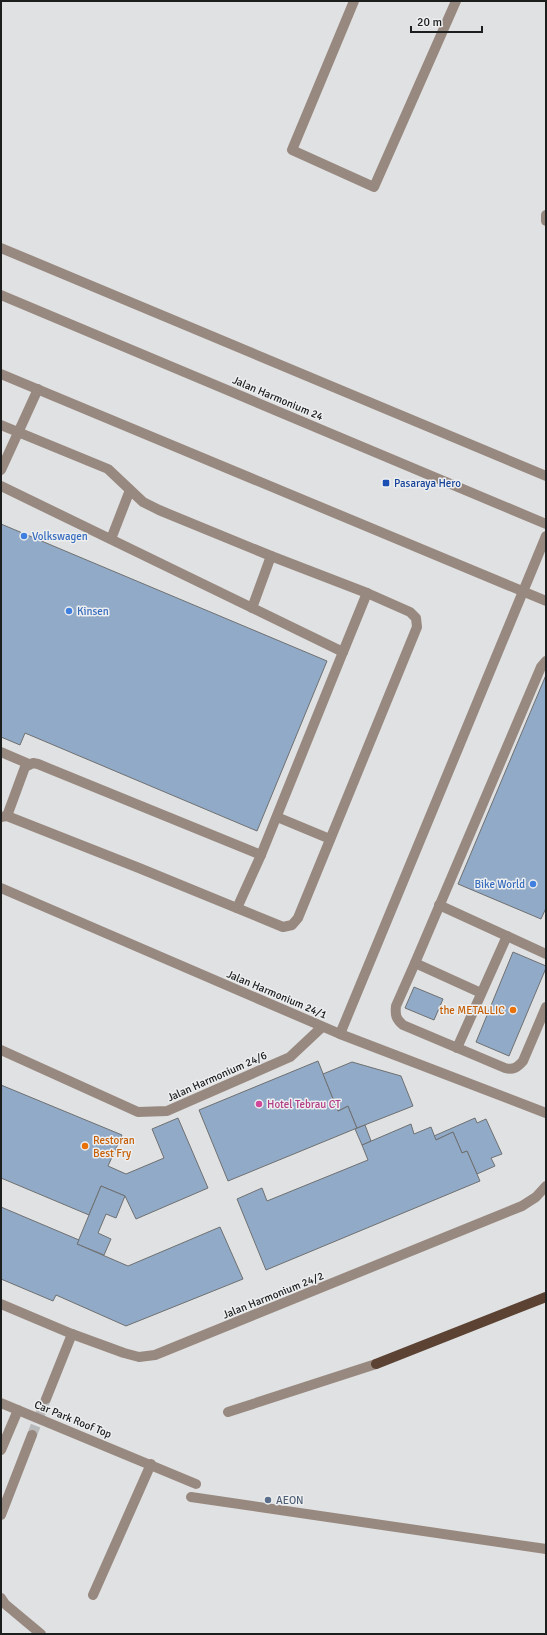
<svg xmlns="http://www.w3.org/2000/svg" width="547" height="1635" font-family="Signika,sans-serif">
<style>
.building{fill:#90aac7;stroke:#6f7071}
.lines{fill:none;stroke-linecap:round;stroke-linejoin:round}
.minor-tunnel{stroke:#b9babb;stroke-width:10;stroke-dasharray:10 5;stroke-linecap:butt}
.minor{stroke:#988980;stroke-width:10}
.major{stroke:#5b4233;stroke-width:10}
.transit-dot{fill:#1a4fb4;stroke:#edeeef;stroke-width:1.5}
.shop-dot{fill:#3f7fe0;stroke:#edeeef;stroke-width:1.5}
.food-dot{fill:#e8710a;stroke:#edeeef;stroke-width:1.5}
.hotel-dot{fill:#d1479c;stroke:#edeeef;stroke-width:1.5}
.service-dot{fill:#5c6f8a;stroke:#edeeef;stroke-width:1.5}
.labels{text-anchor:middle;stroke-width:3;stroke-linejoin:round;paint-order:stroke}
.street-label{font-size:11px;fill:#1c1d1d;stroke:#edeeef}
.transit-label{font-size:11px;fill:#164399;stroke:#edeeef;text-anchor:start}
.shop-label{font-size:11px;fill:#366cbe;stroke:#edeeef;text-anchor:start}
.food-label{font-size:11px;fill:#c56008;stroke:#edeeef;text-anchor:end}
.hotel-label{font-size:11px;fill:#b23c85;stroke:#edeeef;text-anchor:start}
.service-label{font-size:11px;fill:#4e5e75;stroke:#edeeef;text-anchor:start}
</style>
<rect width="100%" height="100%" fill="#e0e1e2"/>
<g class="building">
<path d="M1,524L327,661L257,831L25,733L20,745L1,737Z"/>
<path d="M546,675V908L541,919L458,884Z"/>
<path d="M513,952L546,966V968L509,1056L476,1042Z"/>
<path d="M414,987L443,999L434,1020L405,1008Z"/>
<path d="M318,1061L338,1111L348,1106L357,1128L228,1181L199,1110Z"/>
<path d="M352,1062L401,1076L413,1106L357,1128L348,1106L338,1111L323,1074Z"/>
<path d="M1,1085L122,1135L108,1166L126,1174L164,1158L152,1129L178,1118L208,1188L136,1219L125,1196L101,1186L89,1215L1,1178Z"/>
<path d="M475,1118L477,1123L486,1119L502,1154L491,1158L495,1166L477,1174L467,1151L462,1153L453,1132L436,1140L434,1136Z"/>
<path d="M411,1124L414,1134L431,1127L436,1140L453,1132L462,1153L467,1151L480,1181L266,1270L237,1199L262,1188L267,1201L368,1160L362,1145Z"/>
<path d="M365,1125L371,1141L362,1145L355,1129Z"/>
<path d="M101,1186L125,1196L116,1218L106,1214L98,1233L111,1239L104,1255L77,1244Z"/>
<path d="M1,1207L79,1240L77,1244L128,1266L220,1227L243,1279L126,1326L56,1295L53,1301L1,1279Z"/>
</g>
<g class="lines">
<path class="minor-tunnel" d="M32,1435L46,1399"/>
<g class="minor">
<path d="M354,1L292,150L374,187L456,1"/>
<path d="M546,215V221"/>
<path d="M1,248L546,476"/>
<path d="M1,295L546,524"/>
<path d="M1,374L546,601"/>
<path d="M1,425L108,469L143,502L159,510L271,556L367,593L410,612L416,618L417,627L298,918L292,925L283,927L139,868L7,816L1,817"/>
<path d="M1,470L38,389"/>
<path d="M1,486L343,652L261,855L38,764L33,763L25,767L7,816"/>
<path d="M111,539L130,490"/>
<path d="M252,608L271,556"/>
<path d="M343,652L367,593"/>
<path d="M546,661L541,667L415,963L396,1006C395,1015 396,1019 403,1025L505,1068C513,1070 517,1068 523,1061L546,1007"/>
<path d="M1,752L29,764"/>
<path d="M277,817L330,839"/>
<path d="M1,888L340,1034L546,1113"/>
<path d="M439,905L546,954"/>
<path d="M237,908L261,855"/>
<path d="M415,963L481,993"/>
<path d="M340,1034L546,536"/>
<path d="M457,1048L507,936"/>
<path d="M1,1050L138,1112L167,1111L290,1057L322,1027"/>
<path d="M1,1304L72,1334L124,1353L139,1357L155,1355L522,1206L536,1197L546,1186"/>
<path d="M46,1399L72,1334"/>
<path d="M1,1403L196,1484"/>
<path d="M228,1412L376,1364"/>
<path d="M1,1450L18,1410"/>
<path d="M191,1497L546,1549"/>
<path d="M1,1515L32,1435"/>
<path d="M93,1595L151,1464"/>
<path d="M1,1598L5,1604L41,1634"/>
</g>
<path class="major" d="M376,1364L546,1297"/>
</g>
<rect class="transit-dot" x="382" y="479" width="8" height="8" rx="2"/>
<g class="shop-dot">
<circle cx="24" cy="536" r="4"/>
<circle cx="69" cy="611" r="4"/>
<circle cx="533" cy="884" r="4"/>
</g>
<g class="food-dot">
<circle cx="513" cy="1010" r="4"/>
<circle cx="85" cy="1146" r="4"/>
</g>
<circle class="hotel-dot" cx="259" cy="1104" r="4"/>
<circle class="service-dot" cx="268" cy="1500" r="4"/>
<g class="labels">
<g class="street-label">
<text transform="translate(278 398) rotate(23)" y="4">Jalan Harmonium 24</text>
<text transform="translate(277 994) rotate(23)" y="4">Jalan Harmonium 24/1</text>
<text transform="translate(217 1076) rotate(-24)" y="4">Jalan Harmonium 24/6</text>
<text transform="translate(273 1295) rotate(-22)" y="4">Jalan Harmonium 24/2</text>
<text transform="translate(73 1419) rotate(22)" y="4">Car Park Roof Top</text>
</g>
<g class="transit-label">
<text x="394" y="487">Pasaraya Hero</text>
</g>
<g class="shop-label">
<text x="32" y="540">Volkswagen</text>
<text x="77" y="615">Kinsen</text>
<text x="525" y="888" text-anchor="end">Bike World</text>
</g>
<g class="food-label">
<text x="505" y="1014">the METALLIC</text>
<text x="93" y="1144" text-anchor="start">Restoran<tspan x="93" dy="13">Best Fry</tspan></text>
</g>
<g class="hotel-label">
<text x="267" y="1108">Hotel Tebrau CT</text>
</g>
<g class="service-label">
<text x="276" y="1504">AEON</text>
</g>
</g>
<rect width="547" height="1635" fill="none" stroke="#1c1d1d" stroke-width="4"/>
<path d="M411 26v6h71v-6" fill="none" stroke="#1c1d1d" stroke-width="2"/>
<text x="417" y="26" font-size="12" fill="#1c1d1d" stroke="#edeeef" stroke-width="3" paint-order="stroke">20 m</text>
</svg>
